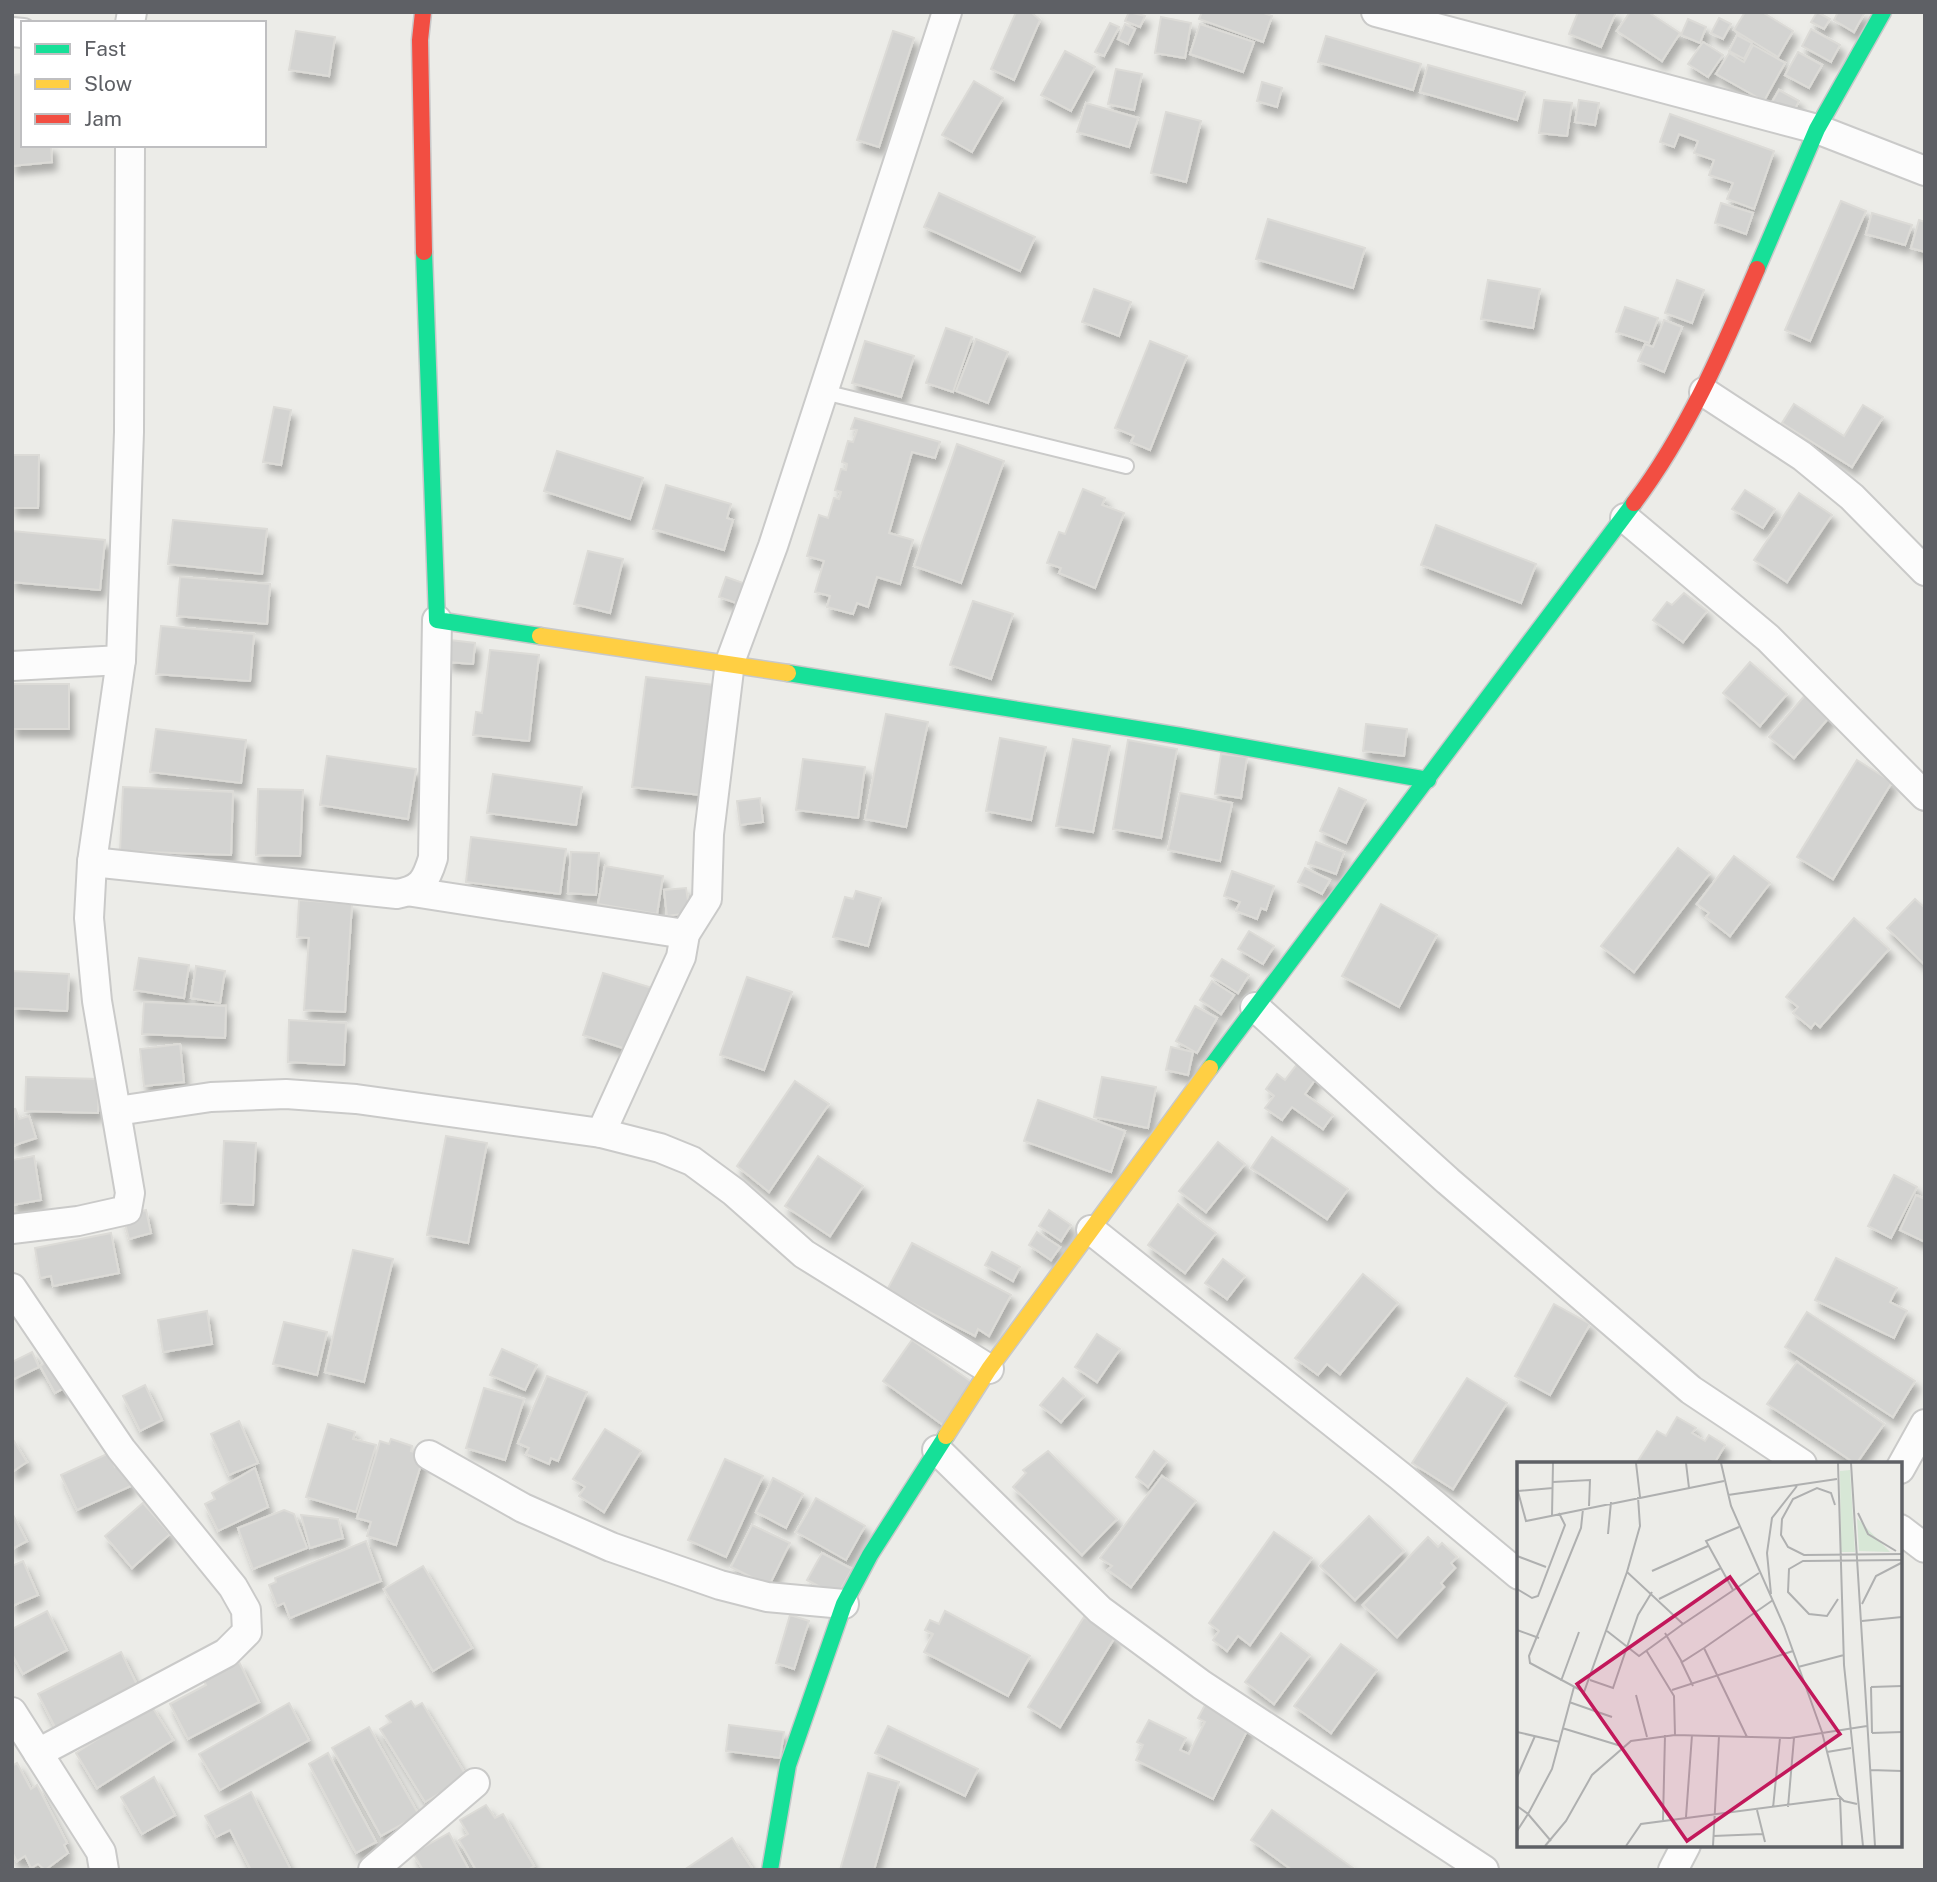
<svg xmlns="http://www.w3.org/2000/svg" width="1937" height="1882" font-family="'Public Sans',sans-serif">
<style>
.building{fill:#d3d3d1;stroke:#dcdbd7;stroke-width:2;filter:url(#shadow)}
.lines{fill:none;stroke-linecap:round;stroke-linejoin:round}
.lane-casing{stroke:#cacac9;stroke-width:18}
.street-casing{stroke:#cacac9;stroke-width:32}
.fast-casing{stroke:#c8c8c9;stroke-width:19}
.slow-casing{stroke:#c8c8c9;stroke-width:19}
.jam-casing{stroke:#c8c8c9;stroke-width:19}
.lane{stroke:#fcfcfc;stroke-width:14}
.street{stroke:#fcfcfc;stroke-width:28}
.fast{stroke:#16e098;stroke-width:16}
.slow{stroke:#ffcf43;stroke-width:16}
.jam{stroke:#f24e42;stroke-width:16}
.inset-road{fill:none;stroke:#afb0b0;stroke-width:2}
.view{fill:#c2185b;fill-opacity:0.15;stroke:#c2185b;stroke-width:3.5}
.inset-edge{fill:none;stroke:#5e6065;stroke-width:3.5}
</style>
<defs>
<filter id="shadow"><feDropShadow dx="4.5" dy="8" stdDeviation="3.5" flood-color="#0004"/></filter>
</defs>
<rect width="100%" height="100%" fill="#ecece8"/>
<g class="building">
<path d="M1016,12H1031L1040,20L1014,80L991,69Z"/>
<path d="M1129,12L1145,16L1140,27L1125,21Z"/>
<path d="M1202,12H1261L1272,16L1263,42L1199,19Z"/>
<path d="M1578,12H1616L1601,47L1569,34Z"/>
<path d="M1630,12H1648L1680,33L1662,61L1617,31Z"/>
<path d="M1745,12H1762L1793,31L1778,57L1734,30Z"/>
<path d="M1817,12L1830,19L1824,29L1811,22Z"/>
<path d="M1838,12H1865L1854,32L1834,20Z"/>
<path d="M1161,17L1191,23L1185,58L1155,53Z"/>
<path d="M1719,18L1731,24L1723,39L1711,33Z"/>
<path d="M1688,19L1706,27L1700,43L1681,35Z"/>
<path d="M1110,23L1119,27L1104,56L1095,52Z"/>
<path d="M1125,24L1135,29L1128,44L1118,39Z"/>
<path d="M1200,24L1254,42L1243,72L1190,54Z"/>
<path d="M1811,29L1840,45L1831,62L1802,46Z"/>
<path d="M296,31L335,37L329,76L289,70Z"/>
<path d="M893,31L914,38L879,147L857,140Z"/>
<path d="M1737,35L1752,43L1744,59L1729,51Z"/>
<path d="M1326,36L1421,64L1413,90L1318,62Z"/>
<path d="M1703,42L1723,55L1708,77L1688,64Z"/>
<path d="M1753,45L1785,63L1764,101L1716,74L1729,53L1744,62Z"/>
<path d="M1065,51L1095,67L1071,111L1041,95Z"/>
<path d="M1798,52L1822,65L1809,88L1785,75Z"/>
<path d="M1428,65L1525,92L1517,120L1420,92Z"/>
<path d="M1116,69L1142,74L1134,110L1108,104Z"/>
<path d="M23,74V145H51L52,162L12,166V75Z"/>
<path d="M974,81L1003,98L972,152L942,135Z"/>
<path d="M1262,82L1282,88L1277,107L1257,101Z"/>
<path d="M1779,90L1799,101L1793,113L1772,102Z"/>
<path d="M1544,100L1572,103L1567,136L1539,133Z"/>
<path d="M1579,100L1599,103L1595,125L1575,122Z"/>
<path d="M1086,103L1138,118L1129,147L1077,132Z"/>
<path d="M1166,112L1201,121L1186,182L1151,173Z"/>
<path d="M1670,114L1774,151L1754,209L1727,199L1733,183L1709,175L1714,160L1694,153L1698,141L1679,134L1674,147L1660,142Z"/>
<path d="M939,193L1035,237L1020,271L924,227Z"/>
<path d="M1841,201L1866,211L1810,341L1785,330Z"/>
<path d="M1721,203L1753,213L1746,234L1715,223Z"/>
<path d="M1872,213L1912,225L1905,245L1866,234Z"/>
<path d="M1268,219L1365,248L1353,288L1256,259Z"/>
<path d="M1919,220L1925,222V252L1911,248Z"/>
<path d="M1488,280L1540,289L1533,328L1481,319Z"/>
<path d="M1677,280L1704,290L1692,323L1665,313Z"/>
<path d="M1094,289L1131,302L1119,336L1082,322Z"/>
<path d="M1625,307L1658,318L1649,343L1616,332Z"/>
<path d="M1664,320L1682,327L1664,372L1638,361L1645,344L1653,347Z"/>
<path d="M946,328L972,337L953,392L926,383Z"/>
<path d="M976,339L1008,352L988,403L956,391Z"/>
<path d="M865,341L914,356L901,397L852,383Z"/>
<path d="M1150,341L1187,356L1150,450L1131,442L1134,436L1115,428Z"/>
<path d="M1794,404L1844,436L1863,405L1883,417L1852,467L1782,423Z"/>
<path d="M274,407L291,410L281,465L263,462Z"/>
<path d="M855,418L940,442L935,458L912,452L889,533L913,540L900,584L877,577L868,607L857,603L853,614L827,607L830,596L815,592L824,561L807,556L819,515L828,518L834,498L839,499L841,492L835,490L841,469L846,470L847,464L842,462L848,441L853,442L857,430L851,429Z"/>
<path d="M957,444L1004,461L961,583L914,566Z"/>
<path d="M557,451L643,478L630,519L544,491Z"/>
<path d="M12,455H39L38,508H12Z"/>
<path d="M666,485L731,504L727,518L733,520L724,550L653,529Z"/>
<path d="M1083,489L1105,498L1102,505L1124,513L1095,588L1059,573L1061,568L1047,563L1059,532L1065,534Z"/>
<path d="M1745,490L1775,509L1763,528L1732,509Z"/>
<path d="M1799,493L1832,515L1787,582L1754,560Z"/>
<path d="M173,520L267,529L262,574L168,564Z"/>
<path d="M1436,525L1536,564L1521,603L1421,565Z"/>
<path d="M12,531L105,540L100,590L12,582Z"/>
<path d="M588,551L623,559L610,613L574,604Z"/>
<path d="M180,577L270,584L267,624L177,616Z"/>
<path d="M726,577L746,584L739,604L719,597Z"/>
<path d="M1684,593L1707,611L1683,642L1653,620L1667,602L1672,605Z"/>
<path d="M973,601L1013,614L991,679L950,665Z"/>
<path d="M161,626L254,634L250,681L156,674Z"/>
<path d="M450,640L475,643L473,664L448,662Z"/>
<path d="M490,650L539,655L529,741L473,735L476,712L482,713Z"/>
<path d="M1750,662L1787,694L1760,726L1723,693Z"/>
<path d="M646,677L714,685L700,795L632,787Z"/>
<rect x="12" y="684" width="57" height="45"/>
<path d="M1807,693L1832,714L1794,758L1769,737Z"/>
<path d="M886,714L928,722L906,827L865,819Z"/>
<path d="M1366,724L1407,729L1404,756L1363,751Z"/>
<path d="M156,729L246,740L241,783L150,772Z"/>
<path d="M1000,738L1046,747L1031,820L986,811Z"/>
<path d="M1073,739L1110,746L1093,832L1056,826Z"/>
<path d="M1128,740L1177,749L1161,838L1113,829Z"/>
<path d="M1221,754L1247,757L1241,798L1215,794Z"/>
<path d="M327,756L416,769L408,819L320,805Z"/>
<path d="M803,759L865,767L858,818L796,810Z"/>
<path d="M1857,760L1892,782L1833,879L1797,857Z"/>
<path d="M493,774L582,787L576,825L487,813Z"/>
<path d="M123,787L233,792L231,855L120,851Z"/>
<path d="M1339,788L1366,800L1346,843L1320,831Z"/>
<path d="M258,789L303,790L300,856L256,855Z"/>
<path d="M1180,793L1232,803L1220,861L1168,850Z"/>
<path d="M760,798L763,822L740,825L737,801Z"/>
<path d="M471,837L566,849L560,894L466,882Z"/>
<path d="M1316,842L1344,852L1336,874L1308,864Z"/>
<path d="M1678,848L1710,873L1634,972L1601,946Z"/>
<path d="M571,852L599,853L596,895L568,893Z"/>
<path d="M1734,856L1770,883L1730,936L1706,917L1709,913L1697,904Z"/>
<path d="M605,866L663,876L657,914L598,904Z"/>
<path d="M1305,868L1330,880L1322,894L1298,882Z"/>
<path d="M1232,871L1274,886L1266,910L1261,908L1257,919L1236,911L1240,902L1224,896Z"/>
<path d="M686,888L690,913L667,916L664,890Z"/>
<path d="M856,891L881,898L868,946L833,937L845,897L853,899Z"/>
<path d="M1915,899L1925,908V965L1887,928Z"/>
<path d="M299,900L352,904L345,1012L304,1010L309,938L297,937Z"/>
<path d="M1381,904L1437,935L1399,1007L1342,976Z"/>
<path d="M1854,918L1889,949L1820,1027L1815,1023L1811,1028L1793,1013L1798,1007L1786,997Z"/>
<path d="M1249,931L1274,946L1263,964L1238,949Z"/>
<path d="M139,958L189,965L184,998L134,990Z"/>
<path d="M1222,959L1249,975L1238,993L1211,976Z"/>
<path d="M196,966L225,971L220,1003L191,998Z"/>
<path d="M12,971L69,974L67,1011L12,1008Z"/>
<path d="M603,973L652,988L632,1051L583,1035Z"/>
<path d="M747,977L792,992L764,1070L720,1055Z"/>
<path d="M1212,981L1234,995L1221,1014L1200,1000Z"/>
<path d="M144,1002L226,1006L225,1038L142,1034Z"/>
<path d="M1195,1006L1217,1018L1197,1053L1176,1041Z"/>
<path d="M289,1020L346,1023L344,1065L288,1062Z"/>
<path d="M180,1044L184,1082L144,1086L140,1049Z"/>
<path d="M1171,1047L1193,1052L1188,1075L1166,1070Z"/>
<path d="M1301,1059L1320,1073L1305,1094L1333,1115L1323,1129L1292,1107L1282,1120L1265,1108L1274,1096L1266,1089L1277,1074L1285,1080Z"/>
<path d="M26,1077L99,1079L98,1113L25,1111Z"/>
<path d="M1102,1077L1156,1087L1148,1128L1094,1117Z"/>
<path d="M795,1081L829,1104L769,1192L737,1166Z"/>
<path d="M1038,1100L1125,1131L1111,1172L1024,1141Z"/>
<path d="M15,1108L19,1119L29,1116L36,1138L12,1146Z"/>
<path d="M446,1136L487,1143L468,1243L427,1235Z"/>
<path d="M1272,1137L1348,1189L1327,1219L1251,1168Z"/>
<path d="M224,1141L256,1143L253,1205L221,1203Z"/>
<path d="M1218,1142L1245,1164L1206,1212L1179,1191Z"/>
<path d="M34,1156L41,1200L12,1205V1160Z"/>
<path d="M818,1156L863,1186L830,1236L785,1206Z"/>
<path d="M1894,1175L1917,1187L1891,1238L1868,1226Z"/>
<path d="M1916,1195L1925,1199V1242L1900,1230Z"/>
<path d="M1178,1204L1216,1233L1185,1273L1148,1245Z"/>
<path d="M146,1210L151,1233L129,1239L123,1216Z"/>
<path d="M1049,1210L1071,1225L1061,1241L1039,1226Z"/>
<path d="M1037,1232L1060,1247L1051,1260L1029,1245Z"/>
<path d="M111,1233L119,1273L53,1286L51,1276L40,1278L35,1248Z"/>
<path d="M912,1243L1011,1295L989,1336L978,1329L975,1336L887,1290Z"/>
<path d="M353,1250L393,1259L364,1382L325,1372Z"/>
<path d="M992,1252L1020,1267L1013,1281L985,1265Z"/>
<path d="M1836,1258L1897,1288L1890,1302L1907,1311L1894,1338L1815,1300Z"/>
<path d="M1223,1259L1245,1276L1227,1299L1205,1283Z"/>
<path d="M1363,1274L1398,1303L1340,1374L1327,1364L1318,1375L1295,1358Z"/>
<path d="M1554,1304L1590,1324L1550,1395L1515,1376Z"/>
<path d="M207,1311L212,1344L163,1352L158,1320Z"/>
<path d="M1807,1312L1915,1381L1893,1417L1785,1347Z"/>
<path d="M284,1322L327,1332L317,1375L273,1364Z"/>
<path d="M1097,1334L1120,1349L1097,1382L1075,1367Z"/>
<path d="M912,1340L973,1383L943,1425L883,1381Z"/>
<path d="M502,1349L537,1365L525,1390L490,1375Z"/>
<path d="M32,1352L39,1367L12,1380V1362Z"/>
<path d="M57,1356L72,1384L55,1393L40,1366Z"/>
<path d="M1797,1362L1884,1424L1856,1464L1767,1404Z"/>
<path d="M547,1376L587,1392L558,1461L551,1458L549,1464L526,1454L529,1448L518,1443Z"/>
<path d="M1063,1378L1084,1396L1061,1422L1040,1405Z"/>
<path d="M1467,1378L1507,1403L1453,1489L1412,1463Z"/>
<path d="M145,1385L162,1420L140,1431L123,1396Z"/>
<path d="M484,1388L524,1399L505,1460L466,1448Z"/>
<path d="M1677,1417L1696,1428L1692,1433L1705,1441L1709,1435L1725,1445L1714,1464H1636L1657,1431L1666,1436Z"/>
<path d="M239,1421L258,1463L229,1475L211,1434Z"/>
<path d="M328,1424L355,1432L353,1439L376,1445L356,1512L306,1497Z"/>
<path d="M605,1429L641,1451L604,1512L579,1496L585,1487L573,1479Z"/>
<path d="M12,1438L27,1462L12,1472Z"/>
<path d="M391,1439L412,1446L411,1451L424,1455L396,1545L367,1536L371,1522L357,1518L380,1441L389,1444Z"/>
<path d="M1048,1451L1117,1519L1082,1555L1013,1487L1026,1473L1023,1470Z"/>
<path d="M1154,1451L1167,1461L1148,1487L1136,1477Z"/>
<path d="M109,1453L115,1467L121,1464L131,1486L77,1510L61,1475Z"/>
<path d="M725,1459L763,1476L726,1557L688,1540Z"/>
<path d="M255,1468L268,1507L218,1531L205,1504L215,1499L212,1493Z"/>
<path d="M1162,1476L1196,1501L1131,1587L1108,1570L1112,1566L1100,1558Z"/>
<path d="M773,1478L803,1494L786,1528L756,1512Z"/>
<path d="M816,1498L865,1526L846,1560L796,1532Z"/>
<path d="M143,1503L170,1534L132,1568L105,1536Z"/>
<path d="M284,1510L294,1514L307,1548L253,1569L238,1528Z"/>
<path d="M12,1513L27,1541L12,1549Z"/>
<path d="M301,1515L338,1519L343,1538L310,1548Z"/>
<path d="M1369,1516L1404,1551L1355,1600L1320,1566Z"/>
<path d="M752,1525L790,1543L769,1586L731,1567Z"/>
<path d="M1274,1532L1312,1558L1250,1645L1238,1636L1227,1651L1213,1640L1219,1631L1209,1623Z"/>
<path d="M1428,1537L1438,1547L1442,1543L1457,1557L1451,1563L1455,1568L1441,1583L1444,1587L1397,1637L1363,1605Z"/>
<path d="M366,1541L381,1581L290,1618L284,1603L277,1606L269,1585L276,1582L275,1578Z"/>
<path d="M822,1553L852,1569L837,1596L807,1580Z"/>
<path d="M23,1561L38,1595L12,1606V1566Z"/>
<path d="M423,1566L472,1648L433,1671L384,1589Z"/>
<path d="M47,1611L67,1650L23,1674L12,1654V1629Z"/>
<path d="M945,1611L1030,1656L1008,1696L924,1652L933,1634L925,1630L930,1620L939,1624Z"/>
<path d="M790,1615L809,1621L794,1669L776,1663Z"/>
<path d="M1084,1617L1115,1637L1060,1727L1028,1707Z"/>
<path d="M1281,1633L1310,1655L1274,1704L1245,1682Z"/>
<path d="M1341,1644L1377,1670L1331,1733L1294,1706Z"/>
<path d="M121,1652L138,1687L56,1729L38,1694Z"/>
<path d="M239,1662L259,1702L188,1739L170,1704L206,1685L204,1681Z"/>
<path d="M411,1701L415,1707L422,1703L467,1777L425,1802L380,1729L391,1722L386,1716Z"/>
<path d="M289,1703L309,1740L220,1790L199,1754Z"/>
<path d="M1206,1703L1250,1725L1213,1799L1136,1760L1143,1745L1137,1742L1149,1720L1186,1738L1180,1750L1189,1754L1205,1722L1198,1718Z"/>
<path d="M151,1705L173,1740L97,1788L76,1753Z"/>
<path d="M729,1725L784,1732L780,1758L726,1751Z"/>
<path d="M888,1726L978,1769L965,1796L875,1753Z"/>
<path d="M369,1727L419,1815L381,1836L332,1748Z"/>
<path d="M328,1753L376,1842L356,1853L309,1764Z"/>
<path d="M17,1763L31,1789L37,1785L67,1843L64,1845L68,1853L45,1870L38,1864L31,1868L25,1856L17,1861L12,1852V1766Z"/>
<path d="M868,1773L899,1782L874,1870H840Z"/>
<path d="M154,1777L175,1815L142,1834L121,1797Z"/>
<path d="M251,1792L291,1870H251L230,1830L216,1837L205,1816Z"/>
<path d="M486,1805L495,1818L503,1814L534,1866L528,1870H476L459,1840L468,1834L460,1820Z"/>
<path d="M1272,1810L1353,1868L1352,1870H1292L1251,1840Z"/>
<path d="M449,1833L469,1870H423L413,1853Z"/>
<path d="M732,1838L753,1870H684Z"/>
</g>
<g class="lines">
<defs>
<path id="lane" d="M824,392L1126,466"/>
<g id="street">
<path d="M1376,12L1817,129L1925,171"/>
<path d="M130,23L132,12"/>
<path d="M12,32L23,33"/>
<path d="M1704,392L1802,456L1852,497L1925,571"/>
<path d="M1625,518L1768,638L1925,796"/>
<path d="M12,666L121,660L129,432L130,145"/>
<path d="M92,862L397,894C421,890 426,881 433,858L437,620"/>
<path d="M413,892L685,934"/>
<path d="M1255,1007L1448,1181L1691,1390L1802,1464"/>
<path d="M117,1111L211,1097L286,1094L356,1099L601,1133L660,1148L692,1161L734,1192L804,1254L989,1369"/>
<path d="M601,1133L681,957L685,934L707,899L709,834L730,662L773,546L947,12"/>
<path d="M12,1229L78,1221L127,1210L130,1193L97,1001L89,918L92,862L121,660"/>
<path d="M1091,1230L1400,1476L1519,1575"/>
<path d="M12,1288L121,1449L233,1587L246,1610L247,1632L226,1653L38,1753"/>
<path d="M937,1450L1100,1610L1202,1685L1484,1870"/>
<path d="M429,1455L523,1508L611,1547L720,1585L767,1597L844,1604"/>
<path d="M1900,1469L1925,1424"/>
<path d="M1900,1529L1925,1548"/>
<path d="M12,1712L101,1852L104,1870"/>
<path d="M373,1870L475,1783"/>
<path d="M1673,1870L1686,1845"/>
</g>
<g id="fast">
<path d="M424,252L437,620L540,636"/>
<path d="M1757,269L1817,129L1883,12"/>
<path d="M788,673L1181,736L1428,780"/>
<path d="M1210,1068L1634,503"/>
<path d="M770,1870L788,1765L844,1604L870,1555L946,1436"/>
</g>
<g id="slow">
<path d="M540,636L788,673"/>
<path d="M946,1436L989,1369L1210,1068"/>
</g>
<g id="jam">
<path d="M423,12L420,40L424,252"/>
<path d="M1634,503C1688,431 1722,351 1757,269"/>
</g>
</defs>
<use href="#lane" class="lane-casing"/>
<use href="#street" class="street-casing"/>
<use href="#fast" class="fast-casing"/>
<use href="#slow" class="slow-casing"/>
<use href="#jam" class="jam-casing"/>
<use href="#lane" class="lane"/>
<use href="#street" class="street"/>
<use href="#fast" class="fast"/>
<use href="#slow" class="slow"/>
<use href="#jam" class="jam"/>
</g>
<g transform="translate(1517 1462)">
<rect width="385" height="385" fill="#ecece8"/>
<path d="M333,8L338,90H324L323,9ZM340,56L373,90L342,89Z" fill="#d7e7d6"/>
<path class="inset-road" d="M119,1L123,35M169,1L172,26M204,1L214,44L267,164L305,270L321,333L327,339L340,342M321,1L327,203L346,384M334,1L358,384M36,20L73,18L72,44M0,26L9,59L207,19M1,29L36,26M211,33L320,17M121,35L123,64L110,110L166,162L242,111M318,43L314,31L300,26L276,37L265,57L264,73L271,85L287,93L385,92M66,47L64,66L12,194L13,201L67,230L110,110M341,51L351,72L379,89M35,54L36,1M91,72L94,40M0,94L29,105M135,109L191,84M0,127L15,136L21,134L48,63L42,51M216,128L189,79L222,65M254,132L250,91L255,56L280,24M142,137L204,106M321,137L310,154L292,152L271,130L272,107L286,99L385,98M345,142L359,114L384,101M345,159L385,155M0,168L22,176M90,169L122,194L166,162M148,171L165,200L187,186M129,188L157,234L158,273M164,199L176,224M281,205L327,193M73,218L96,226L121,153L135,130M44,219L62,170M354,225L355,271M354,225L385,224M155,228L276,189M119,233L130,275M52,240L95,255M45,266L104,284M0,270L43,280M355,271L385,270M230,275L187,186L256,138M310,290L334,286M353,308L385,309M0,315L18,274M0,344L11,352L0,369M271,345L277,276M256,346L263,276M240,348L248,380M169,355L175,273M146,358L148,273M196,374L246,372M34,379L11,352L35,307L57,225M28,384L49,359L75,313L114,279L158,273L273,276L350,264M109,384L124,362L323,336L325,384M196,384L202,274"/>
<path class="view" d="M213,115L323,272L170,379L60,222Z"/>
<rect width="385" height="385" class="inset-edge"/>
</g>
<rect width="1937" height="1882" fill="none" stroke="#5e6065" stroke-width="28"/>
<rect x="21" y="21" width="245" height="126" fill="#ffffff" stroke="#bfbfc1" stroke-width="2"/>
<rect x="35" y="44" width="35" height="10" fill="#16e098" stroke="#bfbfc1" stroke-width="2"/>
<text x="84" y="56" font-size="21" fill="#5e6065">Fast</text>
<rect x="35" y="79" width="35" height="10" fill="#ffcf43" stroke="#bfbfc1" stroke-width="2"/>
<text x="84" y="91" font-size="21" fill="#5e6065">Slow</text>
<rect x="35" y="114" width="35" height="10" fill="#f24e42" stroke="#bfbfc1" stroke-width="2"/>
<text x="84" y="126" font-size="21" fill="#5e6065">Jam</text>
</svg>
